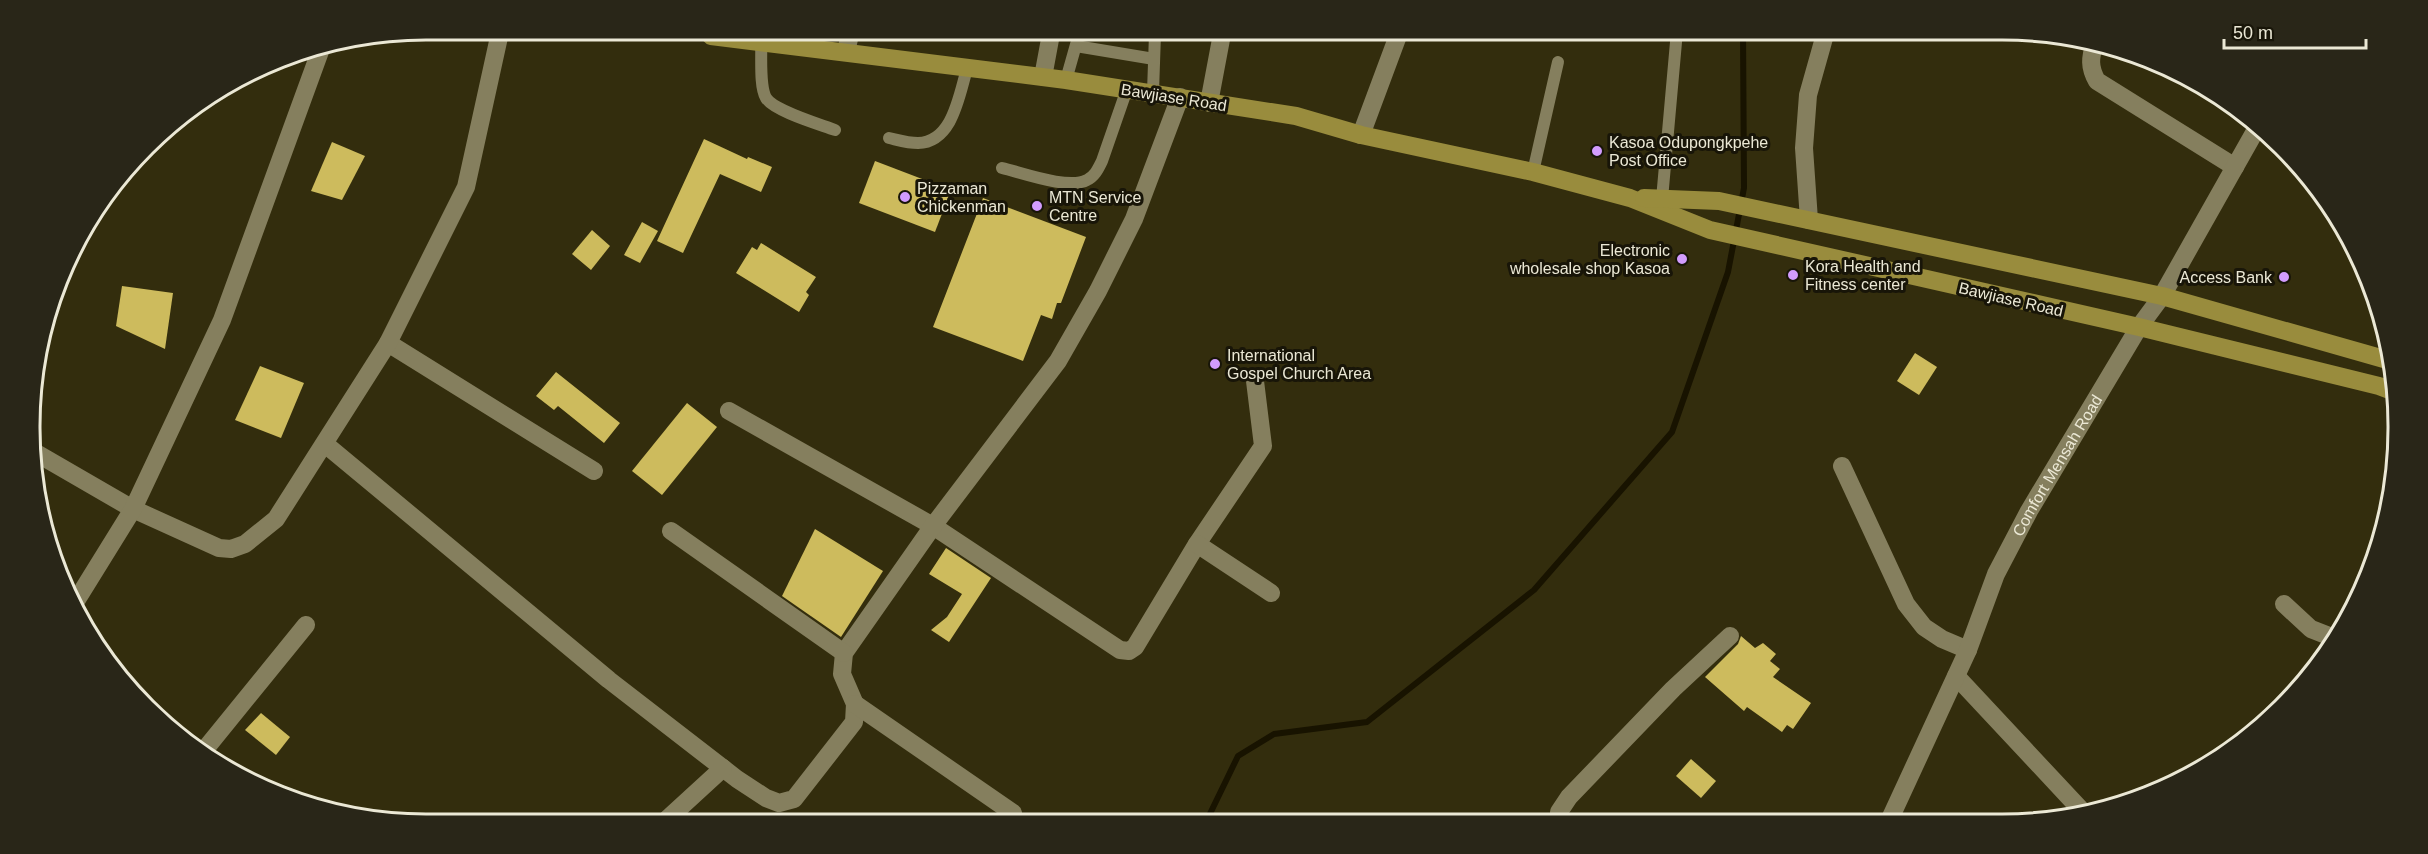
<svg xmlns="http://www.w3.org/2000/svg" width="2428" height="854" font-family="Helvetica,sans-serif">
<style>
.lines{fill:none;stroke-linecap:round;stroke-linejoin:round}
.stream{stroke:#181300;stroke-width:6}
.building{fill:#cdbb5d}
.service{stroke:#857f5e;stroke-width:12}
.minor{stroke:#857f5e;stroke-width:18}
.primary{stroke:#998c3d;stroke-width:18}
.poi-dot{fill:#d29cfd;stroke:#181508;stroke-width:2}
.labels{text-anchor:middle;stroke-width:6;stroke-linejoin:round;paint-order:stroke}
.street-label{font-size:16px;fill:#ebe8d5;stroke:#181508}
.poi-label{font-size:16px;fill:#ebe8d5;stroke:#181508;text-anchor:start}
.rim{fill:none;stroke:#ebe8d5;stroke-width:3}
</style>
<rect width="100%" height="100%" fill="#332d0d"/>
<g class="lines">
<path class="stream" d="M1206,822L1238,756L1274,734L1367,722L1534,590L1672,432L1728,272L1744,188L1743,31"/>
</g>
<g class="building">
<path d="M704,139L747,159L748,157L772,167L761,192L720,174L683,253L657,241Z"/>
<path d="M332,142L365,156L342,200L311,191Z"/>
<path d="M875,161L951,190L935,232L859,203Z"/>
<path d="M983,198L1086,237L1061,303H1057L1052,319L1041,315L1023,361L933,327Z"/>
<path d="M642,222L658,231L640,263L624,255Z"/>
<path d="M592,230L610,246L591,270L572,254Z"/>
<path d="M761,243L816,277L806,292L809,295L799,312L736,273L752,247L757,250Z"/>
<path d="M122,286L173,293L165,349L116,326Z"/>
<path d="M1915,353L1937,367L1919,395L1897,381Z"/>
<path d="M260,366L304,383L281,438L235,420Z"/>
<path d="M556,372L620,423L604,443L558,406L554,410L536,396Z"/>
<path d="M687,403L717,427L662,495L632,471Z"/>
<path d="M815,529L883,571L841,637L782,596Z"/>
<path d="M946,548L991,578L949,642L931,630L947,617L962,594L929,574Z"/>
<path d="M1741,636L1755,648L1763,643L1776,654L1770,661L1780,669L1773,677L1811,703L1793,729L1787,725L1782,732L1747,707L1744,711L1705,677L1738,644Z"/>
<path d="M261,713L290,737L276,755L245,730Z"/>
<path d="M1691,759L1716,781L1701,798L1676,776Z"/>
</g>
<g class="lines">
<g class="service">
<path d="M761,41C762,56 759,86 766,98C774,111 819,124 835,130"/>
<path d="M1076,46L1154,59"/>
<path d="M1066,80L1079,34"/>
<path d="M1153,92L1155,34"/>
<path d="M889,138C898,140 908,143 918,143C953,142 959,95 967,69"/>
<path d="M1002,168C1023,173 1069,190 1087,180C1095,176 1098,169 1102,161L1127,89"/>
<path d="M1533,172L1558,62"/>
<path d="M1662,199L1677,31"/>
</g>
<g class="minor">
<path d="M2095,42C2090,58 2089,67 2097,81L2235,167"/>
<path d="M846,51L850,35"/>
<path d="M1043,77L1051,34"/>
<path d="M1209,103L1222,34"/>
<path d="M1361,135L1399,33"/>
<path d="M1809,220L1804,148L1808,95L1826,31"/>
<path d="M388,343L594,471"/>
<path d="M729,411L933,526L1120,650L1129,651L1135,647L1197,544L1263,446L1255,381"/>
<path d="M325,444L609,680L737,779L766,798L779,803L794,799L854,722L855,704L842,674L844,653L933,526L1058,361L1098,291L1134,219L1180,97"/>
<path d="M31,450L133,509L219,548L231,549L245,544L276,519L388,343L466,187L499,37"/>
<path d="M1842,466L1906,604L1924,627L1942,639L1968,650"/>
<path d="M671,531L844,653"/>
<path d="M1197,544L1271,593"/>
<path d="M76,601L133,509L222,320L322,46"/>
<path d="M2284,604L2311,629L2334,638"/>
<path d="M1956,676L2083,812"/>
<path d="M855,704L1013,813"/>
<path d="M202,753L306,625"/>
<path id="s1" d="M1889,821L1968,650L1996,574L2029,511L2139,327L2162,296L2258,126"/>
<path d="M1559,822V812L1569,797L1673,689L1730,636"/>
<path d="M662,824L723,768"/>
</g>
<g class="primary">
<path d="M711,36L1066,80L1296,116L1361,135L1533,172L1630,198L1710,230L2139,327L2379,386L2395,392"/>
<path d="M1644,198L1719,201L2162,296L2391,361"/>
</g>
</g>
<g class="poi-dot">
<circle cx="1597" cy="151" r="6"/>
<circle cx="905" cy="197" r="6"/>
<circle cx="1037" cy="206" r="6"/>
<circle cx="1682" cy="259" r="6"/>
<circle cx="1793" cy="275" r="6"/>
<circle cx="2284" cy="277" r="6"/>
<circle cx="1215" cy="364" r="6"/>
</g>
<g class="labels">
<g class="street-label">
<text transform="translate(1174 97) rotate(9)" y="6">Bawjiase Road</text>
<text transform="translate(2011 299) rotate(13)" y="6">Bawjiase Road</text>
<text dy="6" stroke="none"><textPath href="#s1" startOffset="394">Comfort Mensah Road</textPath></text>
</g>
<g class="poi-label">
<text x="1609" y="148">Kasoa Odupongkpehe<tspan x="1609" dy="18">Post Office</tspan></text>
<text x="917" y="194">Pizzaman<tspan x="917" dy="18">Chickenman</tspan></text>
<text x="1049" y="203">MTN Service<tspan x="1049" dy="18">Centre</tspan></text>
<text x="1670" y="256" text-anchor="end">Electronic<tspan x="1670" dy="18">wholesale shop Kasoa</tspan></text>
<text x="1805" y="272">Kora Health and<tspan x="1805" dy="18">Fitness center</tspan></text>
<text x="2272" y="283" text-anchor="end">Access Bank</text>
<text x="1227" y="361">International<tspan x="1227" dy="18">Gospel Church Area</tspan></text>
</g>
</g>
<path d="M0 0H2428V854H0ZM426 40H2002A386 386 0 0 1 2388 426V428A386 386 0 0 1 2002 814H426A386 386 0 0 1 40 428V426A386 386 0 0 1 426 40Z" fill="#292618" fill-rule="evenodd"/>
<path class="rim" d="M426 40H2002A386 386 0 0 1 2388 426V428A386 386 0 0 1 2002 814H426A386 386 0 0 1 40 428V426A386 386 0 0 1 426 40Z"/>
<path d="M2224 39v9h142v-9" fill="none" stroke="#ebe8d5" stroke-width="3"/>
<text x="2233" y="39" font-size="18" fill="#ebe8d5" stroke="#181508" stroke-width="4.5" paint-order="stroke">50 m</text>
</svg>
